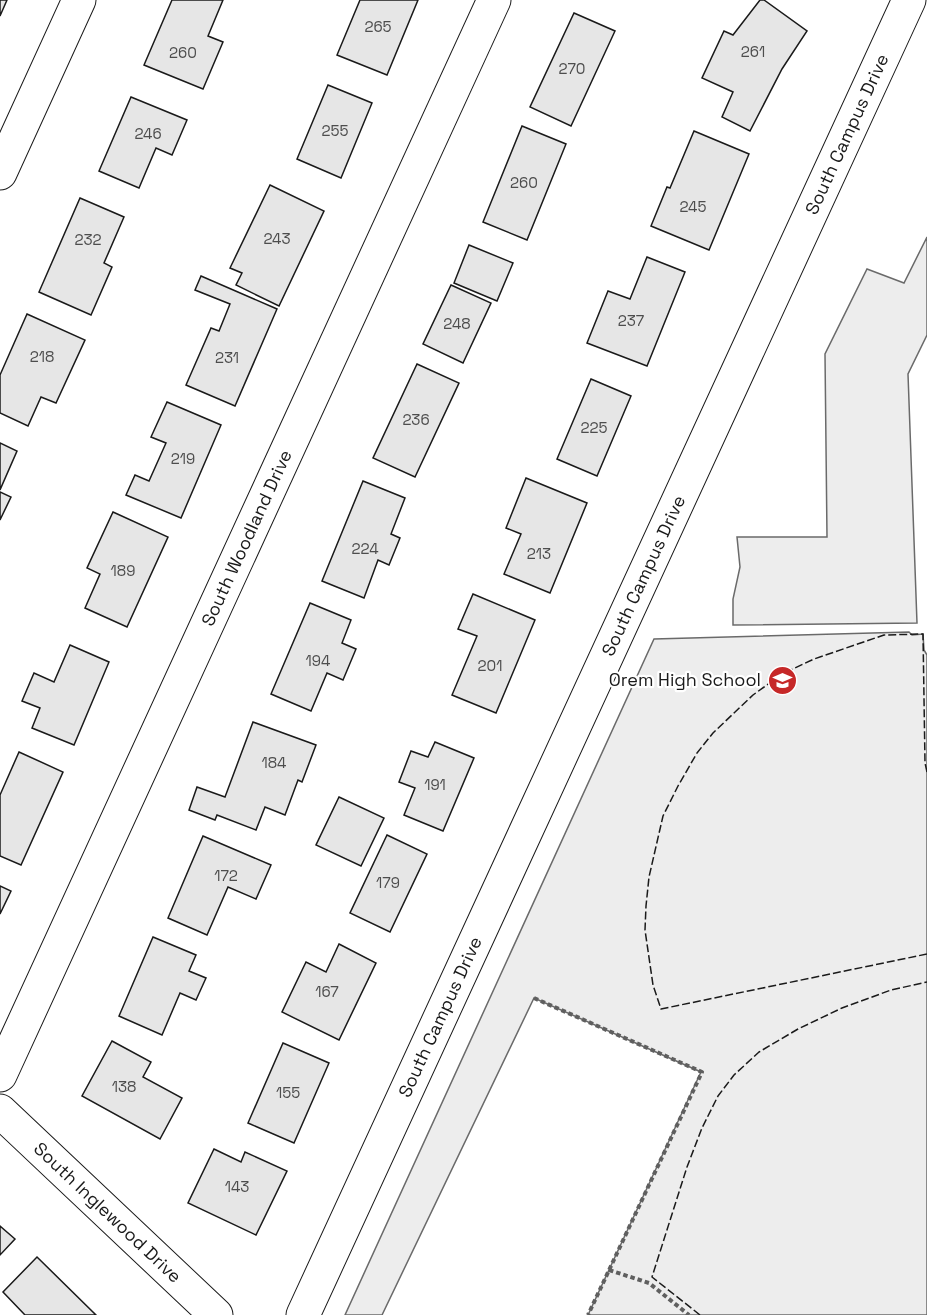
<svg xmlns="http://www.w3.org/2000/svg" width="927" height="1315" font-family="'Space Grotesk',sans-serif">
<style>
.built{fill:#ededed;stroke:#6a6a6a;stroke-width:1.5}
.building{fill:#e6e6e6;stroke:#1a1a1a;stroke-width:1.5}
.lines{fill:none;stroke-linecap:round;stroke-linejoin:round}
.minor-casing{stroke:#1a1a1a;stroke-width:35}
.path{stroke:#5f5f5f;stroke-width:4;stroke-dasharray:4.5 3;stroke-linecap:butt}
.minor{stroke:#fff;stroke-width:33}
.fence{stroke:#1a1a1a;stroke-width:1.5;stroke-dasharray:8 3;stroke-linecap:butt}
.labels{text-anchor:middle;stroke-width:4.5;stroke-linejoin:round;paint-order:stroke}
.number-label{font-size:15px;fill:#4d4d4d}
.street-label{font-size:18px;fill:#1a1a1a;stroke:#fff}
.poi-label{font-size:18px;fill:#1a1a1a;stroke:#fff;text-anchor:end}
</style>
<rect width="100%" height="100%" fill="#fff"/>
<g class="built">
<path d="M927,237V335L908,374L917,623L733,625V599L740,567L737,537H827L825,354L867,269L904,283Z"/>
<path d="M909,632L912,635L923,634L924,650L927,655V1315H588L701,1072L534,998L382,1315H345L654,639Z"/>
</g>
<g class="building">
<path d="M0,0H7L0,16Z"/>
<path d="M172,0H223L208,36L223,42L203,89L144,65Z"/>
<path d="M360,0H418L387,75L337,55Z"/>
<path d="M760,0H764L807,31L782,69L750,131L722,117L733,92L702,78L724,31L733,35Z"/>
<path d="M574,13L615,31L571,126L530,107Z"/>
<path d="M328,85L372,103L341,178L297,159Z"/>
<path d="M131,97L187,120L172,155L156,148L139,188L99,171Z"/>
<path d="M522,126L566,144L527,240L483,222Z"/>
<path d="M694,131L749,154L709,250L651,226L667,187L670,188Z"/>
<path d="M270,185L324,211L279,306L236,285L242,273L230,268Z"/>
<path d="M80,198L124,217L104,263L112,267L91,315L39,292Z"/>
<path d="M469,245L513,263L497,301L454,283Z"/>
<path d="M647,257L685,272L647,366L587,343L608,291L630,299Z"/>
<path d="M201,276L277,309L235,406L186,385L211,328L219,331L230,304L195,290Z"/>
<path d="M451,285L491,303L463,363L423,344Z"/>
<path d="M27,314L85,340L56,403L41,397L28,426L0,413V375Z"/>
<path d="M417,364L459,383L415,477L373,458Z"/>
<path d="M591,379L631,396L597,476L557,459Z"/>
<path d="M167,402L221,425L181,518L126,495L135,475L149,481L166,443L151,437Z"/>
<path d="M0,443L17,451L0,490Z"/>
<path d="M526,478L587,503L550,593L504,574L521,534L506,528Z"/>
<path d="M363,481L405,498L391,534L400,538L389,565L378,560L364,598L322,581Z"/>
<path d="M0,492L11,497L0,520Z"/>
<path d="M113,512L168,537L127,627L85,608L100,574L87,568Z"/>
<path d="M473,594L535,620L496,713L452,695L477,636L458,629Z"/>
<path d="M310,603L351,620L342,643L356,649L343,680L327,673L311,711L271,694Z"/>
<path d="M70,645L109,662L74,745L32,728L40,708L22,701L34,673L54,682Z"/>
<path d="M253,722L316,745L302,782L298,780L285,815L265,807L256,830L217,815L215,820L189,810L197,787L225,797Z"/>
<path d="M435,742L474,758L443,831L404,815L415,788L399,782L411,751L428,757Z"/>
<path d="M19,752L63,772L21,865L0,856V795Z"/>
<path d="M339,797L384,818L361,866L316,845Z"/>
<path d="M387,835L427,854L390,932L350,913Z"/>
<path d="M203,836L271,865L256,899L228,887L207,935L168,918Z"/>
<path d="M0,886L11,891L0,914Z"/>
<path d="M153,937L196,955L189,971L206,978L196,1000L180,993L162,1035L119,1016Z"/>
<path d="M339,944L376,963L339,1040L282,1012L306,962L326,972Z"/>
<path d="M112,1041L151,1062L143,1077L182,1098L160,1139L82,1096Z"/>
<path d="M283,1043L329,1063L294,1143L248,1123Z"/>
<path d="M214,1149L241,1162L245,1152L287,1171L256,1235L188,1203Z"/>
<path d="M0,1226L15,1239L0,1255Z"/>
<path d="M37,1257L96,1315H25L3,1292Z"/>
</g>
<g class="lines">
<defs>
<g id="minor">
<path d="M0,173L79,0"/>
<path id="s1" d="M0,1075L494,0"/>
<path id="s2" d="M0,1111L216,1315"/>
<path id="s3" d="M303,1315L909,0"/>
</g>
</defs>
<use href="#minor" class="minor-casing"/>
<g class="path">
<path d="M534,998L702,1072L588,1315"/>
<path d="M609,1270L649,1283L689,1315"/>
</g>
<use href="#minor" class="minor"/>
<g class="fence">
<path d="M927,772L925,763L923,634L884,635L814,659L782,674L753,695L734,713L713,733L697,753L678,786L663,816L649,877L646,906L645,930L653,985L661,1009L927,954"/>
<path d="M700,1315L652,1277L687,1167L702,1128L718,1096L734,1075L759,1052L798,1029L842,1008L891,990L927,982"/>
</g>
</g>
<defs>
<symbol id="school-disc" viewBox="-11 -11 22 22"><circle r="9.5" fill="#c62828" stroke="#fff"/><path d="M0-5L7-2L0 1L-7-2ZM-4 1L0 2.5L4 1V4Q0 6-4 4Z" fill="#fff"/></symbol>
</defs>
<g fill-rule="evenodd">
<use href="#school-disc" x="766" y="664" width="33" height="33"/>
</g>
<g class="labels">
<g class="number-label">
<text x="378" y="32">265</text>
<text x="753" y="57">261</text>
<text x="183" y="58">260</text>
<text x="572" y="74">270</text>
<text x="335" y="136">255</text>
<text x="148" y="139">246</text>
<text x="524" y="188">260</text>
<text x="693" y="212">245</text>
<text x="277" y="244">243</text>
<text x="88" y="245">232</text>
<text x="631" y="326">237</text>
<text x="457" y="329">248</text>
<text x="42" y="362">218</text>
<text x="227" y="363">231</text>
<text x="416" y="425">236</text>
<text x="594" y="433">225</text>
<text x="183" y="464">219</text>
<text x="365" y="554">224</text>
<text x="539" y="559">213</text>
<text x="123" y="576">189</text>
<text x="318" y="666">194</text>
<text x="490" y="671">201</text>
<text x="274" y="768">184</text>
<text x="435" y="790">191</text>
<text x="226" y="881">172</text>
<text x="388" y="888">179</text>
<text x="327" y="997">167</text>
<text x="124" y="1092">138</text>
<text x="288" y="1098">155</text>
<text x="237" y="1192">143</text>
</g>
<g class="street-label">
<text dy="6" stroke="none"><textPath href="#s3" startOffset="1300">South Campus Drive</textPath></text>
<text dy="6" stroke="none"><textPath href="#s1" startOffset="591">South Woodland Drive</textPath></text>
<text dy="6" stroke="none"><textPath href="#s3" startOffset="814">South Campus Drive</textPath></text>
<text dy="6" stroke="none"><textPath href="#s3" startOffset="328">South Campus Drive</textPath></text>
<text dy="6" stroke="none"><textPath href="#s2" startOffset="148">South Inglewood Drive</textPath></text>
</g>
<g class="poi-label">
<text x="761" y="686">Orem High School</text>
</g>
</g>
</svg>
